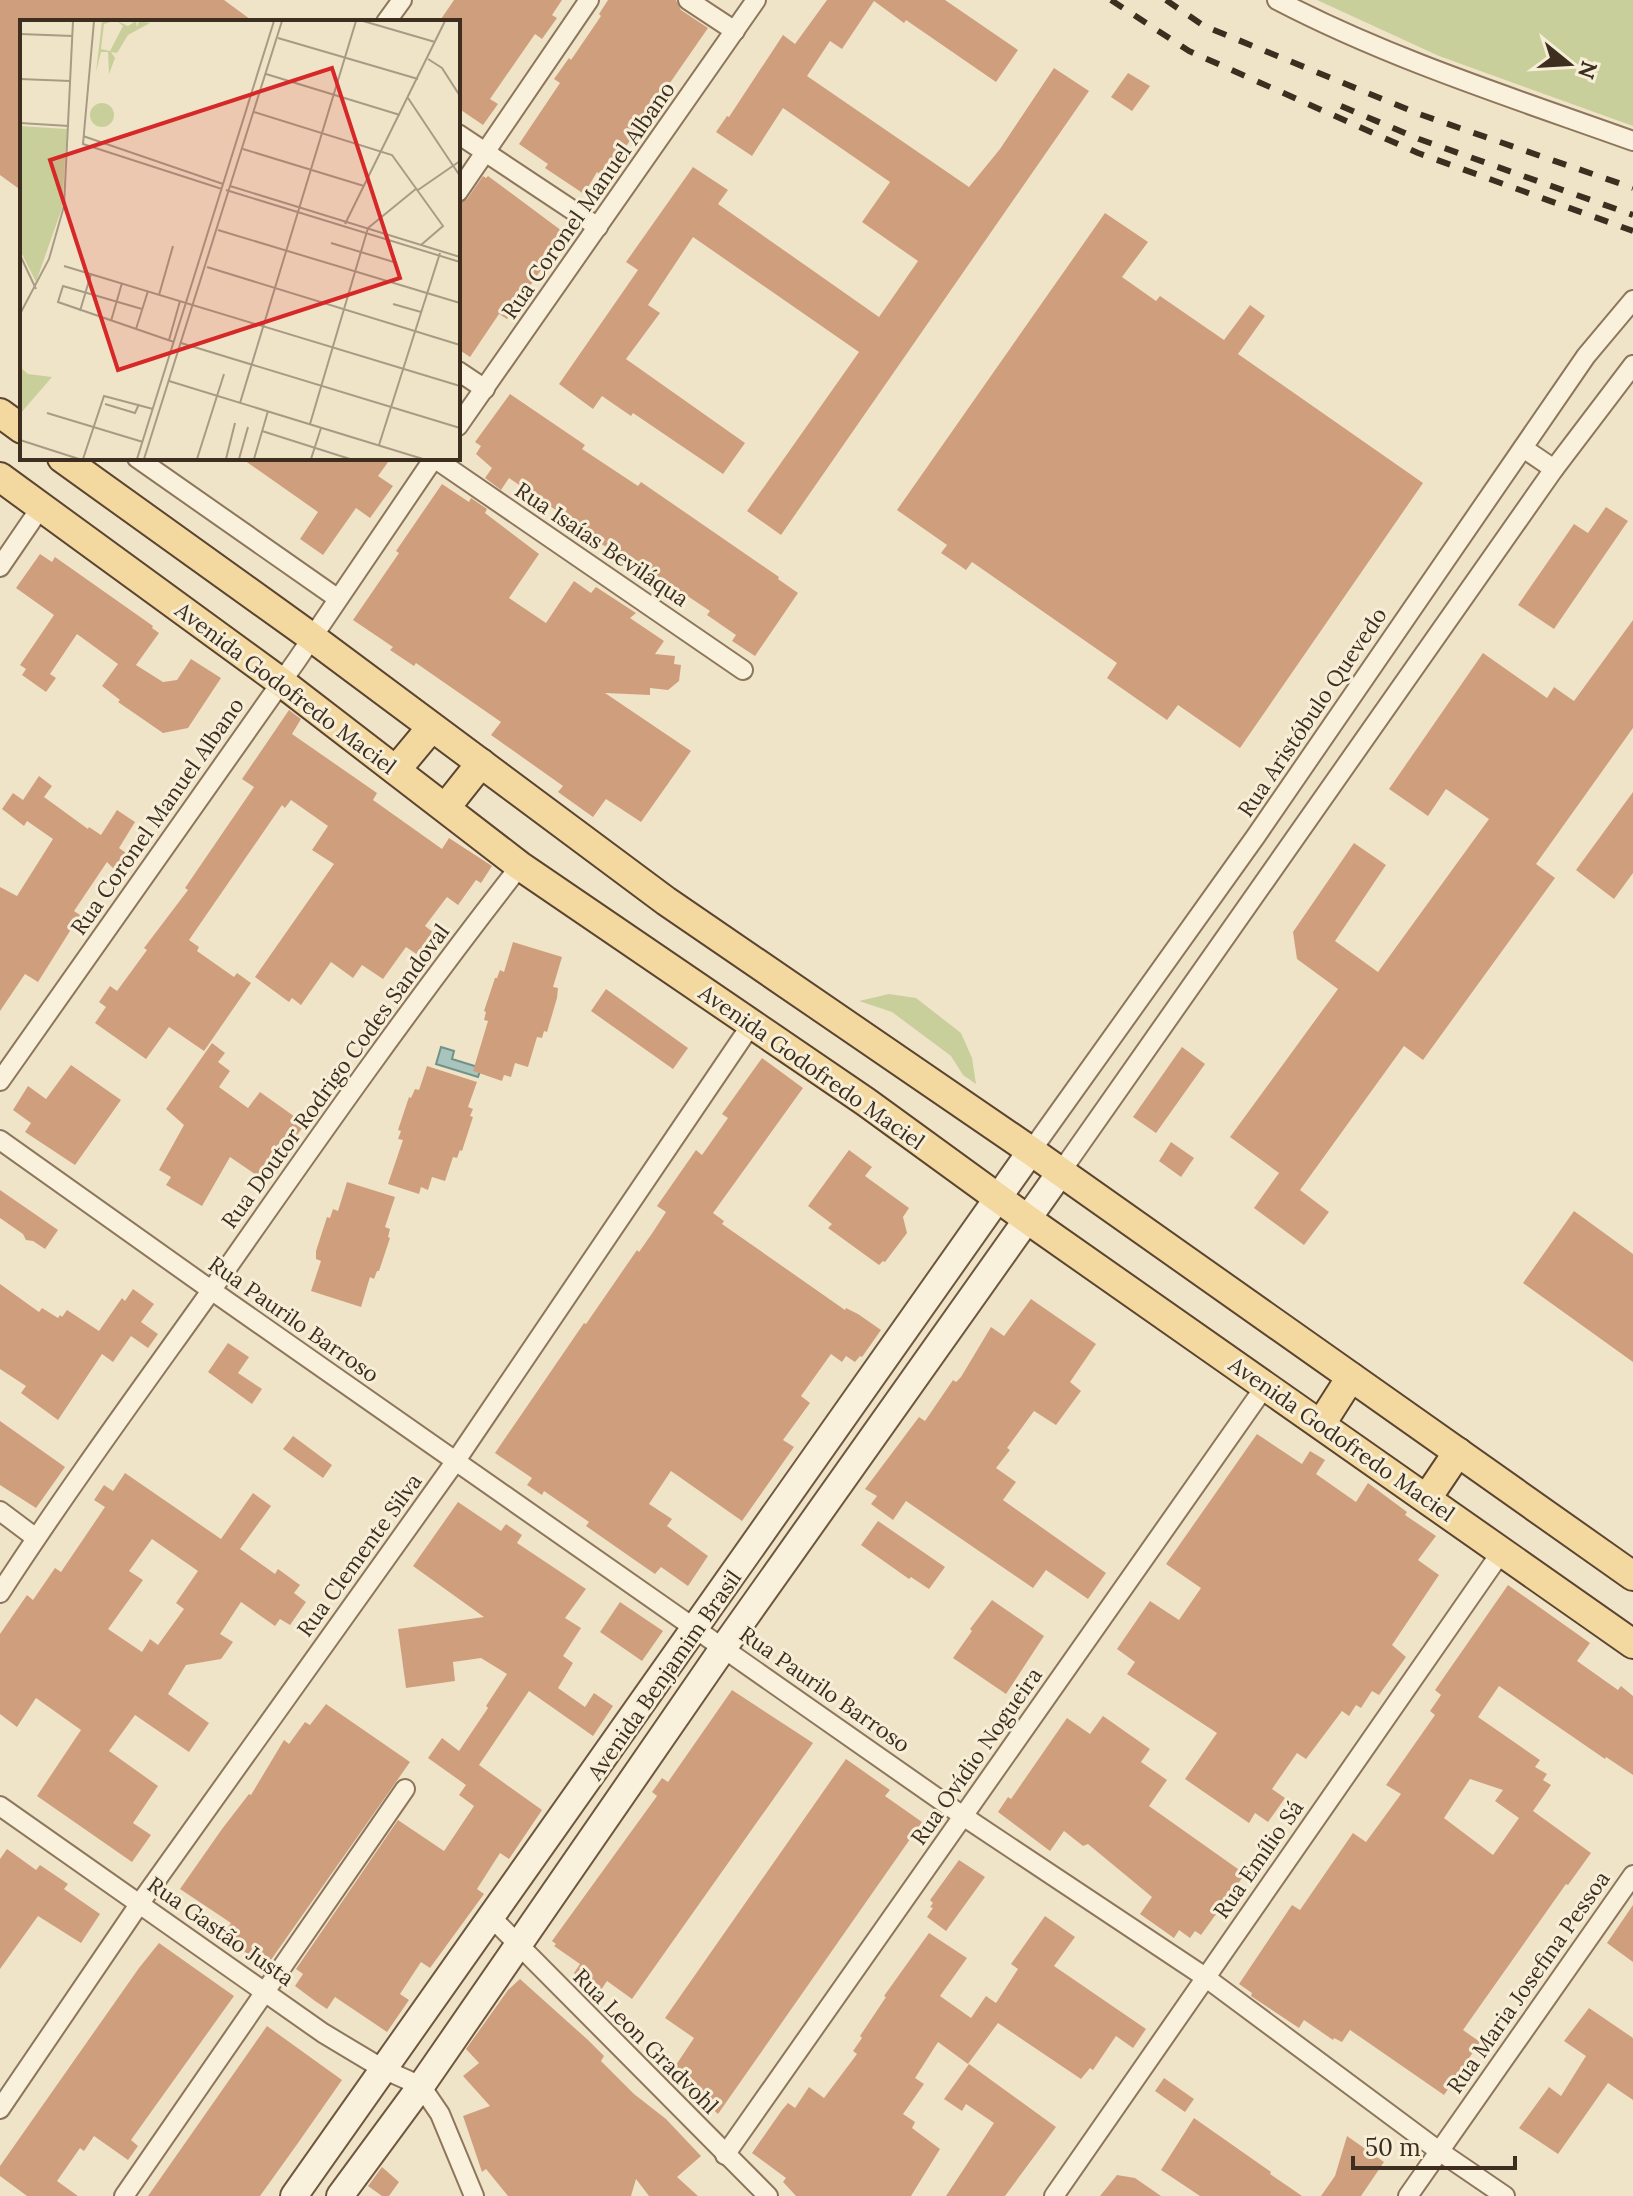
<svg xmlns="http://www.w3.org/2000/svg" width="1633" height="2196" font-family="Lora,serif">
<style>
.green{fill:#c9cf9b}
.water{fill:#a9c4bc;stroke:#6f938a;stroke-width:2}
.building{fill:#cf9f7d;fill-rule:evenodd}
.lines{fill:none;stroke-linecap:round;stroke-linejoin:round}
.street-casing{stroke:#8d765c;stroke-width:22}
.secondary-casing{stroke:#6f573f;stroke-width:30}
.primary-casing{stroke:#5b4430;stroke-width:32}
.street{stroke:#faf1dc;stroke-width:18}
.secondary{stroke:#faf1dc;stroke-width:26}
.primary{stroke:#f3d9a0;stroke-width:28}
.rail{stroke:#3d2e20;stroke-width:6;stroke-dasharray:14 14;stroke-linecap:butt}
.labels{text-anchor:middle;stroke-width:6;stroke-linejoin:round;paint-order:stroke}
.street-label{font-size:22px;fill:#3d2e20;stroke:#f7eed8}
.inset-road{fill:none;stroke:#a89b85;stroke-width:2}
.view{fill:#d62828;fill-opacity:0.15;stroke:#d62828;stroke-width:4}
.inset-edge{fill:none;stroke:#3d2e20;stroke-width:4}
</style>
<rect width="100%" height="100%" fill="#f0e4c8"/>
<g class="green">
<path d="M1317,0H1633V126L1439,56Z"/>
<path d="M889,994L916,998L961,1033L972,1058L976,1084L963,1075L951,1056L892,1012L859,1001Z"/>
</g>
<path class="water" d="M441,1047L454,1051L452,1059L481,1068L478,1077L436,1064Z"/>
<g class="building">
<path d="M0,0H224L254,22H22V191L0,175Z"/>
<path d="M454,0H562L552,15L557,18L542,39L535,34L490,99L498,104L483,125L458,108V22H439Z"/>
<path d="M608,0H676L681,10L708,28L620,155L603,177L597,172L584,194L545,168L548,164L519,144L560,83L554,79L569,58L571,60L601,16L599,14Z"/>
<path d="M827,0H945L1018,50L996,82L906,20L904,23L874,1L842,49L830,41L807,76L969,187L1000,149L1054,68L1089,91L781,535L747,511L859,352L693,237L648,305L660,313L626,359L745,443L723,474L633,413L631,416L602,396L593,409L559,384L638,270L626,262L693,167L728,190L718,204L879,317L893,297L918,261L862,222L890,182L783,108L752,156L716,132L727,116L729,117L783,35L795,44Z"/>
<path d="M1128,73L1150,86L1132,111L1111,97Z"/>
<path d="M483,176L486,178L488,176L566,234L507,319L499,314L470,357L458,349V204L467,199Z"/>
<path d="M1105,213L1148,242L1122,277L1156,301L1160,296L1224,340L1250,305L1265,316L1238,354L1423,483L1240,748L1178,705L1167,720L1107,678L1117,663L972,562L966,570L956,563L941,553L947,545L897,510Z"/>
<path d="M510,394L585,445L582,449L638,486L641,482L779,577L778,579L798,593L755,656L732,641L736,635L707,615L710,611L656,575L652,580L615,557L617,554L580,530L582,528L509,478L501,490L485,478L492,468L476,454L481,446L475,442Z"/>
<path d="M241,458H391L378,476L393,486L370,518L356,508L323,555L300,539L318,512Z"/>
<path d="M442,484L469,502L471,498L487,509L485,513L539,554L509,598L546,623L574,581L591,593L596,587L636,613L630,618L664,641L655,654L675,656L674,664L681,665L679,681L668,690L650,688V695L605,693L691,751L641,822L606,799L593,817L558,792L563,786L491,735L501,722L416,663L414,666L390,650L393,647L353,620L399,553L396,551Z"/>
<path d="M1606,507L1628,521L1554,629L1518,605L1574,524L1588,533Z"/>
<path d="M40,554L52,562L55,557L153,626L152,628L159,633L136,665L163,682L177,680L191,659L221,678L188,728L163,733L118,702L120,700L102,686L118,664L77,634L50,674L56,678L46,692L22,675L26,669L20,665L54,615L16,588Z"/>
<path d="M1633,620V728L1536,864L1555,878L1423,1060L1404,1046L1300,1190L1329,1212L1304,1245L1254,1208L1279,1173L1230,1137L1338,989L1297,959L1293,932L1354,843L1386,865L1335,941L1378,972L1489,819L1446,789L1428,816L1389,789L1483,653L1547,698L1554,687L1574,701Z"/>
<path d="M289,710L301,719L292,734L377,793L373,800L442,849L449,838L492,866L481,883L476,880L458,905L447,897L425,926L437,935L421,957L406,947L383,979L362,965L353,978L331,962L301,1005L292,998L289,1002L255,977L334,864L312,850L328,826L291,800L285,808L282,805L189,940L199,947L197,951L234,977L237,973L251,983L204,1051L169,1027L146,1059L95,1023L106,1007L99,1002L110,986L117,991L147,950L144,948L188,890L185,888L254,787L242,779Z"/>
<path d="M39,776L52,786L44,797L88,829L89,827L101,835L117,810L135,822L119,848L133,858L119,874L107,862L74,911L80,915L38,982L25,974L0,1011V887L17,896L53,839L27,821L24,826L2,809L13,793L23,800Z"/>
<path d="M1633,792V873L1614,899L1576,870Z"/>
<path d="M513,942L562,957L553,987L558,988L557,998L547,1032L544,1031L542,1038L537,1037L528,1067L515,1063L511,1077L504,1075L502,1081L473,1071L488,1021L484,1020L486,1012L484,1011L495,978H497L500,970L504,972Z"/>
<path d="M606,989L688,1048L673,1069L591,1011Z"/>
<path d="M212,1043L225,1053L218,1062L230,1071L219,1087L248,1108L260,1092L305,1124L295,1138L288,1134L258,1176L230,1157L202,1206L166,1185L171,1177L159,1170L184,1125L166,1109Z"/>
<path d="M1182,1047L1205,1064L1156,1133L1133,1117Z"/>
<path d="M762,1058L803,1088L713,1213L724,1221L722,1224L845,1310L846,1308L858,1314L881,1330L862,1357L860,1356L855,1362L846,1356L842,1362L831,1354L801,1396L810,1403L783,1440L794,1447L742,1521L671,1471L649,1504L672,1519L667,1526L708,1556L688,1586L661,1567L655,1574L639,1563L586,1526L589,1522L544,1491L542,1495L527,1485L532,1478L495,1453L584,1323L586,1324L637,1250L639,1252L653,1232L666,1212L657,1206L696,1150L702,1155L728,1118L722,1114Z"/>
<path d="M71,1065L121,1100L75,1165L25,1132L31,1123L13,1110L28,1086L46,1099Z"/>
<path d="M427,1066L477,1082L468,1107L473,1109L470,1116L473,1117L462,1151L460,1150L457,1158L453,1157L445,1181L432,1177L428,1190L421,1187L419,1194L388,1184L403,1140L398,1139L401,1131L398,1130L409,1097L411,1098L415,1089L419,1090Z"/>
<path d="M1171,1142L1194,1158L1181,1177L1159,1161Z"/>
<path d="M849,1150L872,1167L865,1176L909,1208L903,1217L907,1233L885,1262L883,1261L879,1265L828,1228L832,1224L808,1206Z"/>
<path d="M347,1182L395,1197L385,1227L390,1229L388,1237L390,1238L379,1271H377L374,1279L370,1277L361,1307L311,1291L321,1261L316,1259V1251L327,1217L330,1218L333,1209L338,1211Z"/>
<path d="M0,1190L58,1230L45,1249L33,1241L26,1240L23,1234L0,1218Z"/>
<path d="M1574,1211L1633,1254V1362L1523,1283Z"/>
<path d="M0,1284L39,1312L42,1308L58,1318L60,1315L62,1317L67,1310L99,1331L122,1298L125,1301L133,1289L154,1304L141,1322L158,1334L148,1348L131,1336L113,1362L102,1354L58,1420L21,1393L26,1386L0,1369Z"/>
<path d="M1031,1299L1096,1344L1070,1382L1081,1391L1056,1425L1034,1411L1007,1448L1010,1450L996,1468L1016,1482L1003,1500L1106,1573L1088,1599L1046,1570L1033,1588L906,1501L893,1520L871,1504L877,1496L865,1489L919,1417L925,1421L953,1380L956,1382L961,1377L991,1327L1004,1336Z"/>
<path d="M228,1343L249,1357L238,1373L262,1389L252,1404L208,1372Z"/>
<path d="M0,1421L65,1467L36,1508L0,1485Z"/>
<path d="M1257,1434L1302,1464L1310,1451L1325,1460L1316,1474L1356,1502L1368,1483L1407,1512L1405,1515L1436,1536L1418,1560L1439,1575L1392,1645L1406,1657L1379,1695L1372,1691L1361,1708L1356,1705L1349,1716L1342,1711L1306,1759L1297,1753L1272,1789L1285,1798L1268,1822L1255,1813L1249,1823L1185,1779L1217,1733L1127,1674L1135,1662L1117,1649L1150,1601L1179,1620L1201,1588L1166,1564Z"/>
<path d="M293,1436L332,1465L323,1478L283,1449Z"/>
<path d="M125,1473L221,1539L253,1493L271,1506L240,1549L275,1574L278,1569L300,1585L294,1593L306,1602L290,1625L280,1619L275,1626L241,1602L220,1634L233,1642L221,1659L186,1665L168,1694L209,1723L189,1752L135,1715L109,1751L158,1786L133,1823L151,1835L132,1862L37,1796L81,1730L36,1698L17,1727L0,1714V1634L27,1595L33,1600L55,1568L61,1572L105,1507L94,1500L104,1485L113,1491ZM152,1539L198,1571L176,1603L184,1609L158,1645L150,1639L142,1652L108,1629L143,1580L129,1571Z"/>
<path d="M458,1502L501,1531L506,1524L522,1535L517,1543L586,1589L565,1618L581,1628L563,1656L573,1663L558,1688L585,1707L594,1693L613,1706L593,1736L529,1691L479,1765L542,1810L509,1859L500,1853L477,1889L484,1894L430,1968L421,1962L400,1994L409,2000L387,2032L335,1997L327,2009L315,2001L295,1986L303,1974L296,1969L398,1820L444,1851L474,1806L459,1795L466,1785L428,1758L442,1738L459,1751L488,1708L486,1706L507,1674L481,1658L453,1662L455,1681L406,1688L398,1629L484,1617L413,1566Z"/>
<path d="M878,1521L945,1567L929,1589L911,1577L909,1579L861,1545Z"/>
<path d="M1508,1585L1590,1643L1577,1661L1618,1690L1621,1686L1633,1696V1775L1606,1757L1605,1759L1499,1686L1478,1717L1540,1760L1535,1767L1547,1774L1543,1780L1551,1785L1533,1811L1591,1853L1568,1885L1566,1884L1463,2030L1480,2042L1444,2095L1350,2030L1342,2042L1334,2038L1333,2040L1304,2020L1299,2028L1251,1996L1252,1993L1239,1984L1292,1905L1300,1910L1353,1833L1366,1842L1401,1794L1386,1785L1435,1715L1430,1711L1441,1695L1435,1690ZM1470,1779L1503,1790L1495,1801L1519,1818L1493,1855L1444,1818Z"/>
<path d="M992,1600L1044,1636L1006,1694L953,1658L972,1631L970,1629Z"/>
<path d="M620,1602L663,1631L642,1661L600,1632Z"/>
<path d="M732,1690L813,1743L632,1999L607,1981L597,1996L574,1973L580,1964L554,1946L556,1944L552,1941L657,1796L652,1792L662,1778L668,1782Z"/>
<path d="M326,1704L410,1762L266,1967L241,1949L243,1946L224,1933L231,1923L180,1889L222,1829L249,1794L251,1795L284,1740L289,1744L305,1722L310,1725Z"/>
<path d="M1103,1716L1150,1749L1141,1762L1167,1780L1149,1806L1245,1874L1201,1935L1195,1931L1190,1938L1179,1930L1174,1938L1140,1914L1152,1897L1088,1844L1083,1846L1064,1831L1050,1851L998,1812L1008,1797L1011,1799L1067,1718L1090,1734Z"/>
<path d="M846,1759L890,1790L885,1796L922,1822L718,2114L672,2071L694,2038L665,2018Z"/>
<path d="M7,1849L36,1870L40,1865L68,1884L64,1889L100,1914L81,1943L38,1916L0,1969V1859Z"/>
<path d="M959,1860L985,1877L946,1931L927,1917L933,1908L930,1907L933,1903L930,1900Z"/>
<path d="M1633,1905V1962L1607,1943Z"/>
<path d="M1045,1916L1075,1937L1054,1966L1146,2029L1133,2048L1116,2036L1093,2070L1090,2068L1081,2079L998,2023L968,2064L938,2042L915,2078L924,2084L903,2114L915,2122L912,2128L940,2149L911,2196H796L783,2182L786,2178L752,2153L782,2110L788,2103L795,2108L809,2087L824,2098L857,2054L853,2051L862,2038L860,2036L886,1997L884,1996L929,1933L967,1958L940,1996L971,2018L986,1996L996,2003L1018,1969L1011,1964Z"/>
<path d="M159,1943L234,1996L131,2140L138,2146L128,2160L94,2136L84,2151L80,2148L57,2181L78,2196H27L0,2176V2166L139,1968Z"/>
<path d="M520,1979L588,2040L604,2056L601,2061L634,2094L666,2119L701,2156L677,2177L698,2196H649L636,2179L631,2196H508L486,2169L482,2172L463,2116L490,2106L463,2076L479,2063L466,2049L508,1990Z"/>
<path d="M1589,2008L1633,2038V2100L1608,2083L1558,2154L1519,2128L1549,2087L1561,2096L1586,2056L1564,2041Z"/>
<path d="M267,2026L342,2080L298,2143L260,2196H148Z"/>
<path d="M969,2064L1056,2127L1005,2196H946L994,2123L966,2104L962,2111L944,2099Z"/>
<path d="M1164,2078L1194,2099L1185,2112L1155,2091Z"/>
<path d="M1194,2118L1271,2172L1270,2174L1302,2196H1200L1161,2170Z"/>
<path d="M1347,2136L1384,2162L1361,2196H1321L1335,2176Z"/>
<path d="M382,2167L399,2182L389,2196H382L368,2186Z"/>
<path d="M1117,2175L1135,2178L1161,2196H1100Z"/>
</g>
<g class="lines">
<defs>
<g id="street">
<path d="M688,0L735,31"/>
<path d="M1277,0C1390,59 1513,98 1633,141"/>
<path d="M386,22L402,0"/>
<path d="M458,134L598,227"/>
<path d="M458,192L589,0"/>
<path d="M458,371L485,389"/>
<path d="M458,426L756,0"/>
<path d="M1523,448L1554,469"/>
<path d="M137,458L337,598"/>
<path d="M434,458L743,670"/>
<path d="M0,567L41,507"/>
<path d="M0,1081L297,660L434,458"/>
<path d="M0,1140L211,1290L963,1816L1205,1977L1439,2151L1505,2196"/>
<path d="M1031,1151L1256,836L1586,356L1633,300"/>
<path d="M1060,1173L1554,469L1633,365"/>
<path d="M0,1511L36,1538"/>
<path d="M0,1593C69,1487 144,1385 218,1281C316,1141 414,1001 520,866"/>
<path d="M0,1806L323,2033L383,2069L421,2086L440,2114L474,2196"/>
<path d="M492,1918L768,2196"/>
<path d="M0,2109L140,1903L455,1462L751,1025"/>
<path d="M725,2155L1266,1385"/>
<path d="M124,2196L405,1789"/>
<path d="M1054,2196L1502,1551"/>
<path d="M1408,2196L1633,1875"/>
</g>
<g id="secondary">
<path d="M294,2196L1031,1151"/>
<path d="M340,2196L421,2086L724,1647L1060,1173"/>
</g>
<g id="primary">
<path d="M0,413L22,429"/>
<path d="M62,458L310,636L666,901L1031,1151L1633,1576"/>
<path d="M0,477L281,682L520,866L866,1102L1027,1219L1633,1644"/>
<path d="M396,770L431,728"/>
<path d="M446,807L481,763"/>
<path d="M1321,1424L1351,1377"/>
<path d="M1427,1498L1458,1452"/>
</g>
</defs>
<use href="#street" class="street-casing"/>
<use href="#secondary" class="secondary-casing"/>
<use href="#primary" class="primary-casing"/>
<use href="#street" class="street"/>
<use href="#secondary" class="secondary"/>
<use href="#primary" class="primary"/>
<g class="rail">
<path d="M1111,0L1189,51L1418,153L1633,231"/>
<path d="M1166,0L1204,26L1419,114L1633,188"/>
<path d="M1341,106L1419,139L1633,215"/>
</g>
</g>
<g class="labels">
<g class="street-label">
<text transform="translate(588 200) rotate(-55)" y="8">Rua Coronel Manuel Albano</text>
<text transform="translate(602 544) rotate(34)" y="8">Rua Isaías Beviláqua</text>
<text transform="translate(286 688) rotate(37)" y="8">Avenida Godofredo Maciel</text>
<text transform="translate(1312 712) rotate(-56)" y="8">Rua Aristóbulo Quevedo</text>
<text transform="translate(157 816) rotate(-55)" y="8">Rua Coronel Manuel Albano</text>
<text transform="translate(812 1067) rotate(35)" y="8">Avenida Godofredo Maciel</text>
<text transform="translate(335 1076) rotate(-54)" y="8">Rua Doutor Rodrigo Codes Sandoval</text>
<text transform="translate(294 1319) rotate(35)" y="8">Rua Paurilo Barroso</text>
<text transform="translate(1342 1439) rotate(35)" y="8">Avenida Godofredo Maciel</text>
<text transform="translate(359 1555) rotate(-54)" y="8">Rua Clemente Silva</text>
<text transform="translate(664 1675) rotate(-55)" y="8">Avenida Benjamim Brasil</text>
<text transform="translate(825 1689) rotate(35)" y="8">Rua Paurilo Barroso</text>
<text transform="translate(976 1756) rotate(-55)" y="8">Rua Ovídio Nogueira</text>
<text transform="translate(1258 1859) rotate(-55)" y="8">Rua Emílio Sá</text>
<text transform="translate(221 1931) rotate(35)" y="8">Rua Gastão Justa</text>
<text transform="translate(1528 1982) rotate(-55)" y="8">Rua Maria Josefina Pessoa</text>
<text transform="translate(646 2041) rotate(45)" y="8">Rua Leon Gradvohl</text>
</g>
</g>
<g transform="translate(20 20)">
<rect width="440" height="440" fill="#f0e4c8"/>
<path d="M82,1H94L84,4L81,29L90,31L103,6L97,1L108,6L116,1L117,7L119,1L130,3L108,15L97,33L91,32L95,38L89,54L88,32H81L76,52ZM70 95a12 12 0 1 1 24 0a12 12 0 1 1-24 0ZM0,106L47,109L42,188L16,262L0,230ZM0,347L8,354L32,357L0,394Z" fill="#c9cf9b"/>
<path class="inset-road" d="M74,1L63,124L202,169M343,1L415,22M0,14L53,16M258,18L398,59M408,39L422,48L440,76M246,54L380,95M0,59L50,61M388,78L440,156M234,92L372,135L423,206L401,225M0,103L49,106M63,116L203,164M223,129L344,166M210,166L440,237M206,170L440,242M398,170L440,141M325,204L425,1M198,210L440,283M311,223L377,243M0,235L16,269M44,246L440,366M187,247L440,325M139,275L153,226M373,284L401,292M122,289L43,266L38,282L154,322M60,291L71,254M0,294L29,239L44,186L53,1M91,301L102,263M116,309L128,271M149,320L160,281M161,323L440,408M149,361L403,439M220,383L336,1M85,384L115,393L119,384M27,393L123,422M290,404L348,208L397,168M242,411L330,439M0,420L59,439M359,425L420,233M63,439L84,376L133,389M117,439L254,1M124,439L262,1M177,439L204,354M206,439L215,403M219,439L228,407M234,439L248,391M291,439L301,408"/>
<path class="view" d="M312,48L380,258L98,350L30,140Z"/>
<rect width="440" height="440" class="inset-edge"/>
</g>
<g transform="translate(1569 64) rotate(108)" stroke="#f7eed8" stroke-width="6" paint-order="stroke">
<path d="M0-6L14 30L0 20L-14 30Z" fill="#3d2e20"/>
<text y="-12" font-size="22" font-weight="bold" text-anchor="middle" fill="#3d2e20">N</text>
</g>
<path d="M1353 2156v12h162v-12" fill="none" stroke="#3d2e20" stroke-width="4"/>
<text x="1365" y="2156" font-size="24" fill="#3d2e20" stroke="#f7eed8" stroke-width="6" paint-order="stroke">50 m</text>
</svg>
